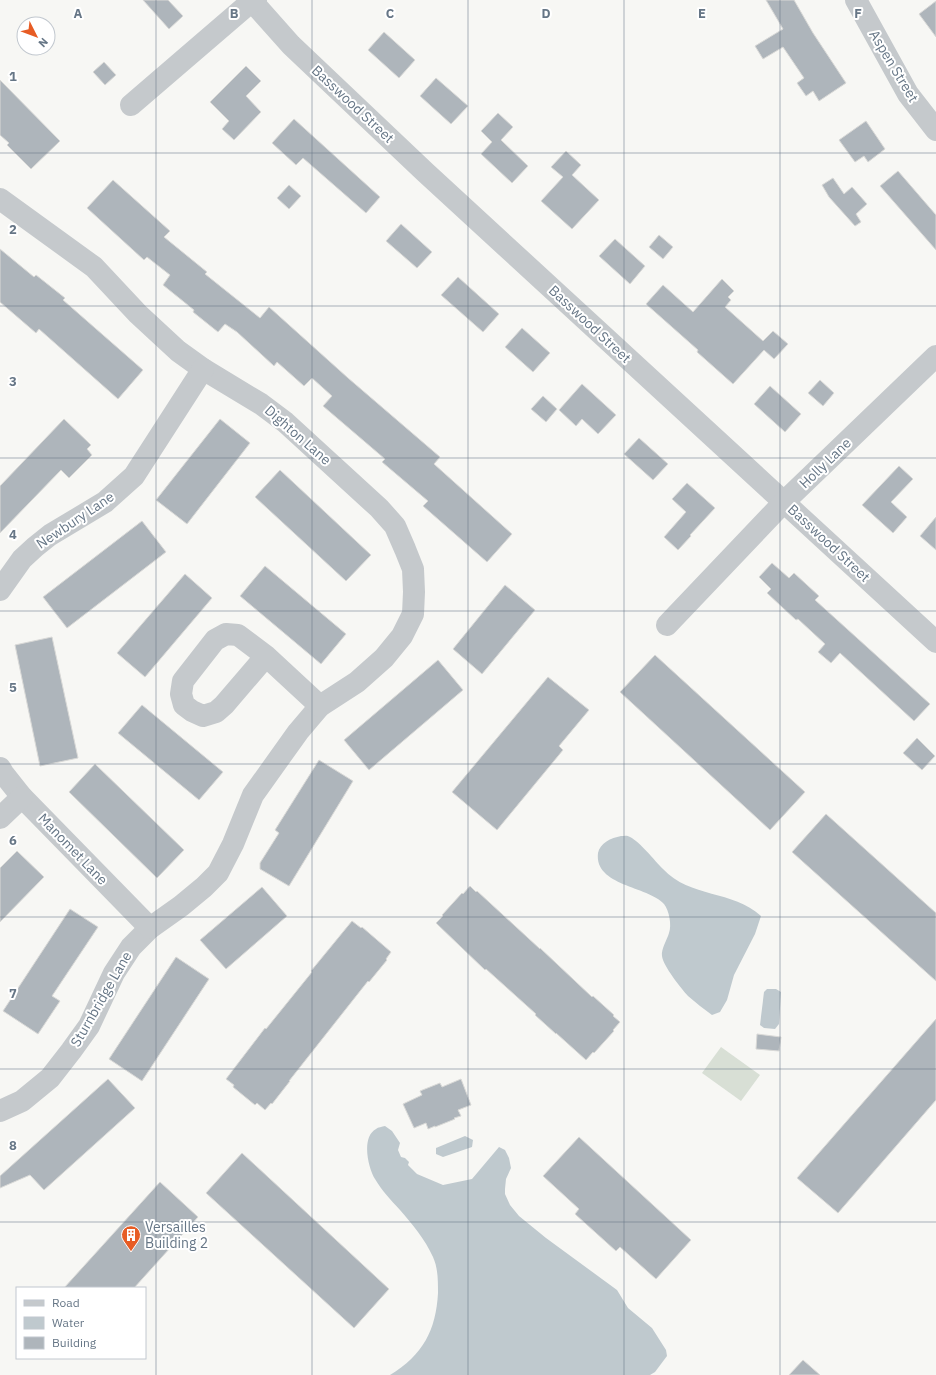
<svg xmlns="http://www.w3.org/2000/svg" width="936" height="1375" font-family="'IBM Plex Sans',sans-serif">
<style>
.green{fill:#d8dfd5}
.water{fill:#bfc9ce}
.building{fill:#aeb5bb;stroke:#d9d9d7}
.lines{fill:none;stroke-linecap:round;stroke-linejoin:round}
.minor{stroke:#c5c9cc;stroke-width:22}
.grid{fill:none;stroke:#667686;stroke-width:1;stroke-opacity:0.55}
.labels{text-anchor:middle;stroke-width:4;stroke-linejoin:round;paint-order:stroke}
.street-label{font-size:14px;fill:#667686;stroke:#fff}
.poi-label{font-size:14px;fill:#667686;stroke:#fff;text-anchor:start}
.grid-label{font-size:13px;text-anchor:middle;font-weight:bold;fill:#667686;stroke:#fff;stroke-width:4;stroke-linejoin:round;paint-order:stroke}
</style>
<rect width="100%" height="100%" fill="#f7f7f4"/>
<path class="green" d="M721,1047L760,1075L741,1101L702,1073Z"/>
<g class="water">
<path d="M621,836C624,836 627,835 630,837C640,842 654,860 663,869C690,898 733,890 761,916L755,934L734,975L727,1000L720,1012L712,1015C704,1009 696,1003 688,996C681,988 663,966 662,956C661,949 667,940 669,933C672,925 669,910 664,904C648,886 594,886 598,853C600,843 611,838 621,836Z"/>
<path d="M767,989H776L781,992L779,1024L775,1029L764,1028L760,1025L764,992Z"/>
<path d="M385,1126L392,1131L400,1143L398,1150L401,1157L405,1158L409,1162L408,1165L417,1174L443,1185L472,1179L499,1147L505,1150L509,1158L511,1168L506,1179L505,1189V1194L510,1205L519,1216L546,1238L617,1290L628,1308L652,1328L666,1350L667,1356L655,1372L650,1375H390C423,1355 436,1330 438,1293C438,1280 438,1268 433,1257C425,1239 412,1224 400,1210C391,1200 382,1191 375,1179C368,1168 361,1137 376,1129C378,1127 382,1127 385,1126Z"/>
<path d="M465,1136L473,1140L472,1147L443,1157L436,1154V1148Z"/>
</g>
<g class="building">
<path d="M143,0H168L183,16L169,29Z"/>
<path d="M766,0H794L813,33L846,83L819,101L813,91L806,96L797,83L804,78L783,47L763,59L755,46L783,29Z"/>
<path d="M936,1V37L919,14Z"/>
<path d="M384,32L415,60L399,78L368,50Z"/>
<path d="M104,62L116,75L105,85L93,72Z"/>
<path d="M246,66L261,81L246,96L261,112L234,140L222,129L229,121L210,102Z"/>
<path d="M436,78L468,106L451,124L420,96Z"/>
<path d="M0,80L60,141L31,169L7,145L9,143L0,135Z"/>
<path d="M498,113L513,127L501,140L528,166L512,183L481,154L492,142L481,131Z"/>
<path d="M294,119L380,197L366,213L303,158L296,165L272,143Z"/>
<path d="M866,121L885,149L868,162L864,156L855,162L839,140Z"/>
<path d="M566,151L581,165L572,175L599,200L572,229L541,201L563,177L551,167Z"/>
<path d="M898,171L936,215V250L880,186Z"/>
<path d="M833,178L844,194L852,187L867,204L856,214L861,222L855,226L829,197L822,185Z"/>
<path d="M113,180L170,231L164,237L207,272L205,274L260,318L269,307L348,378L440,457L434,464L512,534L487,562L423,506L428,501L382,462L385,459L323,406L332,396L312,378L304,386L277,362L274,366L237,332L225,324L218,332L193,312L194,310L163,285L170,275L147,257L144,260L87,208Z"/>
<path d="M289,185L301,196L289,209L277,198Z"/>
<path d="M401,224L432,252L417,268L386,241Z"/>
<path d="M659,235L673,247L663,259L649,247Z"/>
<path d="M615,239L645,266L630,284L599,256Z"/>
<path d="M0,249L34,277L36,275L65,298L63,300L143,370L118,399L39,329L36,333L0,302Z"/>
<path d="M458,277L499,314L483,332L441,295Z"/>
<path d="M722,279L734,291L728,297L731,300L725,307L763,341L773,331L788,344L774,359L764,350L733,384L697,352L698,350L646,304L663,285L693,312Z"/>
<path d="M522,328L550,353L533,372L505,347Z"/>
<path d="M820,380L834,393L823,406L808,393Z"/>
<path d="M582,384L616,415L598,434L582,419L576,426L559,410Z"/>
<path d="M770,386L801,414L785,432L754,404Z"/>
<path d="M543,396L557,409L546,422L531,409Z"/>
<path d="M64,419L91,445L87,449L92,455L69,478L61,470L0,533V486Z"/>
<path d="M220,419L250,443L187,524L156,500Z"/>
<path d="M639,438L668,464L653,480L624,454Z"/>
<path d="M899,466L913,479L891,502L907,517L893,533L862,505Z"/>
<path d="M280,470L371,555L346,581L255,497Z"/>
<path d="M687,483L715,508L690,535L691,536L678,550L664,537L686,512L672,499Z"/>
<path d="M936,517V550L920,536Z"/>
<path d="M142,521L166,552L67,628L43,597Z"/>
<path d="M772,563L789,578L794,573L819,596L815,600L930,704L914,721L840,653L831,663L818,652L825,644L798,619L796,620L767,593L771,589L759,577Z"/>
<path d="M265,566L346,634L321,664L240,596Z"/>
<path d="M185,574L212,598L145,677L117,653Z"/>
<path d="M505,585L535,610L482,674L453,649Z"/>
<path d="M52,637L78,758L40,766L15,645Z"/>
<path d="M655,655L805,792L770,830L620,692Z"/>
<path d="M438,660L463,690L369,770L344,740Z"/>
<path d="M548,677L589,710L559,746L563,750L497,830L452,792Z"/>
<path d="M142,705L223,772L199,800L118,733Z"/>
<path d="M917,738L935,756L922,770L903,753Z"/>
<path d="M319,760L353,781L289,886L260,869V863L279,833L275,830Z"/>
<path d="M95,764L184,850L157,878L69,792Z"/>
<path d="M826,814L936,913V981L792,852Z"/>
<path d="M17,851L44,877L0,922V868Z"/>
<path d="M470,886L476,892L477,891L540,949V948L592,997L593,996L614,1015L613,1016L620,1022L613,1030L614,1031L594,1053L593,1052L586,1060L556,1033V1034L535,1015L536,1014L486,969L485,970L436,923L443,916L442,915L462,893L463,894Z"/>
<path d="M262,887L287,916L226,969L200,940Z"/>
<path d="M70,909L98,927L52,996L60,1001L38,1034L3,1011Z"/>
<path d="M352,921L361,928L362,927L391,952L386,959L387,960L369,982L368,981L289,1081H290L272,1104L271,1103L265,1110L257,1103L255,1105L233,1087L234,1085L226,1079L265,1028L266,1029L312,972L311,971Z"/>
<path d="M176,957L209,979L142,1081L109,1059Z"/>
<path d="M936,1019V1100L838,1213L797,1178Z"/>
<path d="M757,1034L781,1037L779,1051L756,1049Z"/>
<path d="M108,1079L135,1108L44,1190L30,1175L0,1188V1176Z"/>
<path d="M461,1079L471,1105L458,1110L461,1116L454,1118L455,1119L435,1127V1126L428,1129L426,1123L414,1128L403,1104L422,1095L420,1091L440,1083L442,1087Z"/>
<path d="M579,1137L691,1240L656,1279L620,1247L616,1251L575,1214L579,1209L543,1176Z"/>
<path d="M242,1153L389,1289L354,1328L206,1193Z"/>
<path d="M160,1182L198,1217L134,1288H64Z"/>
<path d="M803,1360L820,1375H789Z"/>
</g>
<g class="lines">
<g class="minor">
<path d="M251,0L291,45L425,172L936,642"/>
<path d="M856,0L908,94L936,130"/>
<path d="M131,105L252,1L256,0"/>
<path d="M0,199L94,267L138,314L178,351L203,369L261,404L285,422L379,508L395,526L405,549L413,569L414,592L413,614L402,636L384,658L357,682L320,706L298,732L253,795L233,844L218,873L204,887L181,906L150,928L131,947L114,973L89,1026L71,1051L50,1078L22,1101L0,1111"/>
<path d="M0,590L22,559L35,547L50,535L105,502L134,476L203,369"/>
<path d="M667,625L784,502L936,356"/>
<path d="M266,656L224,705L216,712L203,716L192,711L184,705L181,694L183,681L215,640L226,634L238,635L266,656L320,706"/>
<path d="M0,768L3,773L22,797L150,928"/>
<path d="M0,818L22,797"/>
</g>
</g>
<path class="grid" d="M156,0V1375M312,0V1375M468,0V1375M624,0V1375M780,0V1375M0,153H936M0,306H936M0,458H936M0,611H936M0,764H936M0,917H936M0,1069H936M0,1222H936"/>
<defs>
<symbol id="building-pin" viewBox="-11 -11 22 30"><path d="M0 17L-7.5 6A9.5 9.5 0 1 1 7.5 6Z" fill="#e75c24" stroke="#fff"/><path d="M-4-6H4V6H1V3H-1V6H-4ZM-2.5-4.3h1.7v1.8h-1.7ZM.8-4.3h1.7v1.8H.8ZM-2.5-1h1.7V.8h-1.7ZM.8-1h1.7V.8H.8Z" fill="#fff"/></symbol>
</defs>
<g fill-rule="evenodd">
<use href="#building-pin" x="120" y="1224" width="22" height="30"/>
</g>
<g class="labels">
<g class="street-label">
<text transform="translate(894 66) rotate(59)" y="5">Aspen Street</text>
<text transform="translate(353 104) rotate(43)" y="5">Basswood Street</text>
<text transform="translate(590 324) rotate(43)" y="5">Basswood Street</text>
<text transform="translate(298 435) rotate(41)" y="5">Dighton Lane</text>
<text transform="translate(825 463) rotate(-44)" y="5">Holly Lane</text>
<text transform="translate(75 520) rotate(-34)" y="5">Newbury Lane</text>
<text transform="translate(829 543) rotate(43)" y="5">Basswood Street</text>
<text transform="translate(73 849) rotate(46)" y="5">Manomet Lane</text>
<text transform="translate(101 999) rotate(-60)" y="5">Sturnbridge Lane</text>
</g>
<g class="poi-label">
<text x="145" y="1232">Versailles<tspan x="145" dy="16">Building 2</tspan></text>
</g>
</g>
<g class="grid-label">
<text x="78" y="18">A</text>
<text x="234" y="18">B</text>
<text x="390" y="18">C</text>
<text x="546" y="18">D</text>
<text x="702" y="18">E</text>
<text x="858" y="18">F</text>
<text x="13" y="81">1</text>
<text x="13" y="234">2</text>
<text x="13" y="386">3</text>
<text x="13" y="539">4</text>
<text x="13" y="692">5</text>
<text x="13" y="845">6</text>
<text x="13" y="998">7</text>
<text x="13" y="1150">8</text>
</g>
<rect x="16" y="1287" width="130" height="72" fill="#ffffff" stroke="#c2c8cf"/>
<rect x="24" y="1300" width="20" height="6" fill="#c5c9cc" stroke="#c2c8cf"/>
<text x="52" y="1307" font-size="12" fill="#667686">Road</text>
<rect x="24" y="1317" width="20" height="12" fill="#bfc9ce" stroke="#c2c8cf"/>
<text x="52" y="1327" font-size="12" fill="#667686">Water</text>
<rect x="24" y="1337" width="20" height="12" fill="#aeb5bb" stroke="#c2c8cf"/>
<text x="52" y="1347" font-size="12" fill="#667686">Building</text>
<g transform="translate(36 36) rotate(132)"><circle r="19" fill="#ffffff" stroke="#c2c8cf"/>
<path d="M0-3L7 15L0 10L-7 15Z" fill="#e75c24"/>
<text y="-6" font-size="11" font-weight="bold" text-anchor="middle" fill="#667686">N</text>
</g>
</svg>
